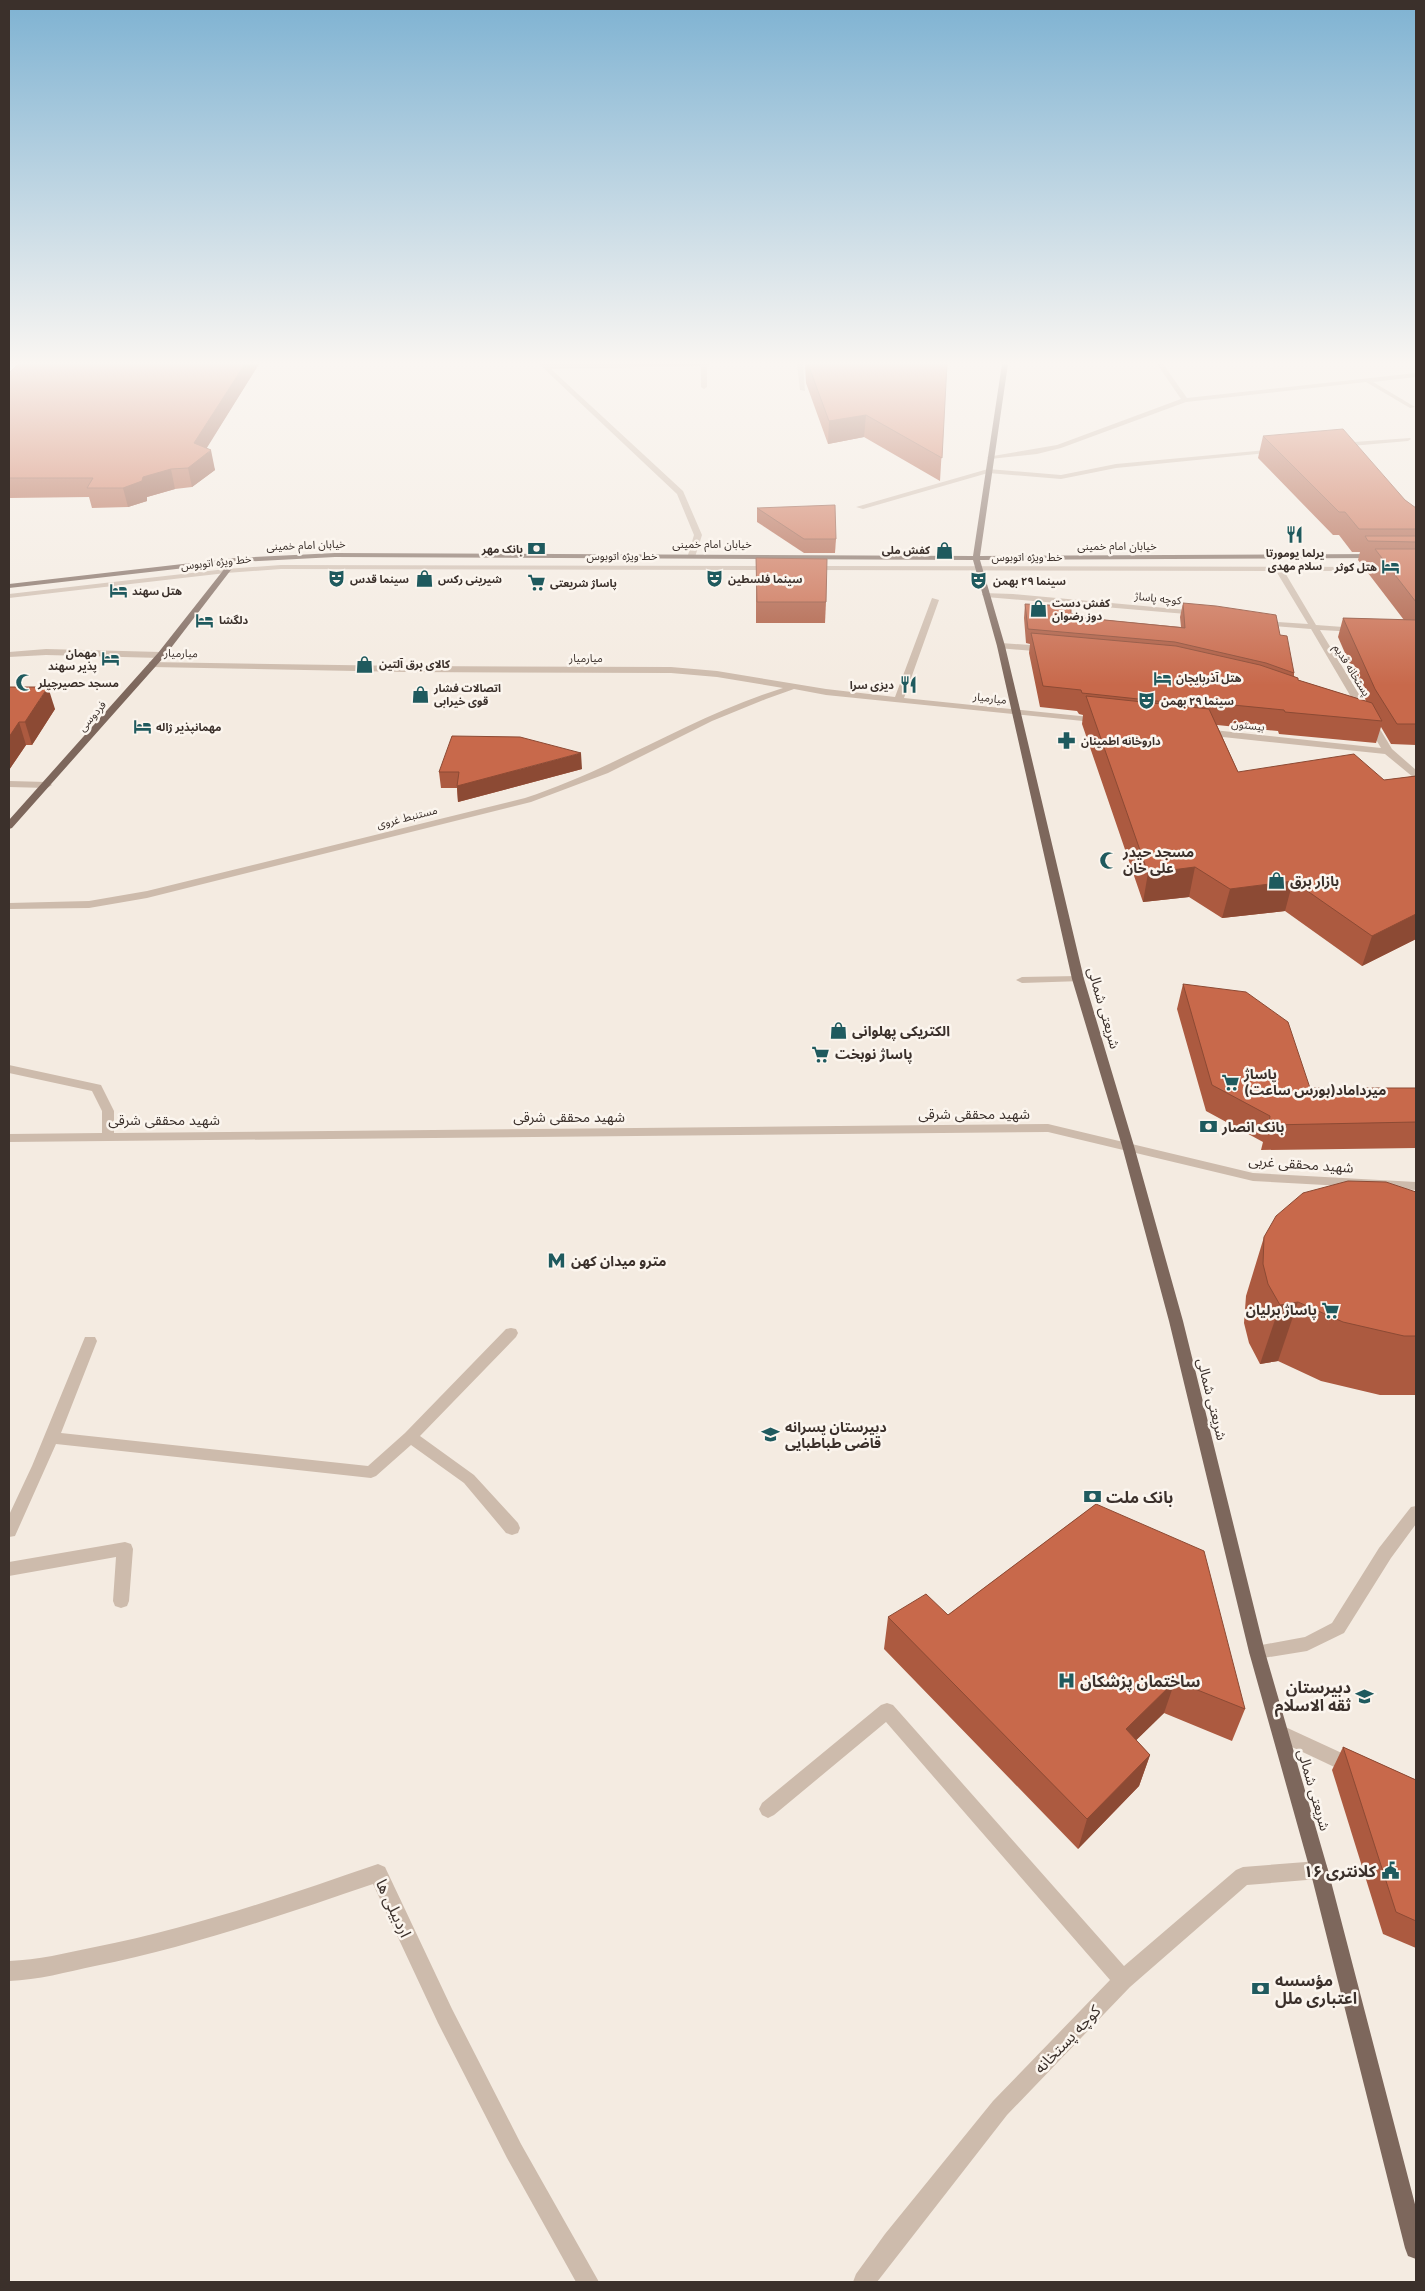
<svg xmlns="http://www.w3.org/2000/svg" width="1425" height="2291" font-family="Inter,'Noto Sans Arabic',sans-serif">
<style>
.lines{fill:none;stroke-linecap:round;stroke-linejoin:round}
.minor{fill:#cdbbac;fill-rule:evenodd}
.major{fill:#7d675c;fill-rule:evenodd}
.wall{fill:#ac5a40}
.shaded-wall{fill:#8c4a34}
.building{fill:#c8694b;stroke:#8c4a34}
.labels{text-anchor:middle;stroke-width:5;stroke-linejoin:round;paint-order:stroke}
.far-street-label{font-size:11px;fill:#3b302b;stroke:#fbf5ee}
.far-poi-label{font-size:11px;font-weight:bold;fill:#3b302b;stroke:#fbf5ee;text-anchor:start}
.poi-label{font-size:14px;font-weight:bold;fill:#3b302b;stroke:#fbf5ee;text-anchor:start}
.street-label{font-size:14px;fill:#3b302b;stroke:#fbf5ee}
.near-poi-label{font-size:16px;font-weight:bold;fill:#3b302b;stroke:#fbf5ee;text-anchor:start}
.near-street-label{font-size:16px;fill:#3b302b;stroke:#fbf5ee}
</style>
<rect width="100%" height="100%" fill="#f4ebe1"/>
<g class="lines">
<g class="minor">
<path d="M539,364H710L707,366V387L704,389L701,387V366L551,369L683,491L702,535L695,557L688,555L694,535L677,494Z"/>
<path d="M797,364H803L805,391L800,390Z"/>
<path d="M1157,364H1163L1187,398L1416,373V377L1373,382L1415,407L1410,408L1366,382L1186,402L1061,448L1037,454L990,459L987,457L1057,445L1181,399Z"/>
<path d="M1410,438L1411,439L1408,441L1340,447L1337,445L1340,443Z"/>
<path d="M1276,449L1279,451L1278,452L1116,468L1061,479L988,473L863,509L856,507L988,469L1061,475L1116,464Z"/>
<path d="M281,565L772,566L776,568L772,570L281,569L226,573L9,598V594L226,569Z"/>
<path d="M809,566L1416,567V571H1284L1316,625L1357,628L1361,630L1357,632L1320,630L1392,749L1416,770V778L1413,777L1385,754L1204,735L1199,732L1204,729L1381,748L1311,629L1262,625L1258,623L1262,621L1308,624L1276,571L812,570L808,568Z"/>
<path d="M983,593L1013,594L1198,611L1202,613L1198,615L986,597L982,595Z"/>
<path d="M932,598L939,600L904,698L1100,718L1105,721L1103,723L826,695L794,689L766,699L712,721L608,773L531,802L147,898L89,908L9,909V903L89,901L147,891L525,798C614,769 693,716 783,688L717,677L671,673L406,672L152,667L149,666V662L406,666L671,667L717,671L826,689L895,697Z"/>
<path d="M1001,643L1046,646L1050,649L1046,652L998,648L997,646Z"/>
<path d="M46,649L161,652L165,655L161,658L46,655L9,657V652Z"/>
<path d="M9,781L47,782L52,785L47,788L9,787Z"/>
<path d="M1078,976L1084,979L1082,981L1022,983L1016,980L1022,977Z"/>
<path d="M9,1065L101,1085L114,1111V1133L1048,1124L1253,1173L1416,1182V1190L1253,1181L1048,1132L9,1142V1134L102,1133V1111L92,1091L9,1073Z"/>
<path d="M511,1328L516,1329L518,1333L516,1337L420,1436L474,1475L518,1523L520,1528L518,1533L512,1535L506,1533L464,1483L411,1445L376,1476L371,1478L56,1444L15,1536L9,1537V1515L32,1466L85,1337H95L97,1341L61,1433L368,1466L405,1433L506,1329Z"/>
<path d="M1416,1506V1524L1391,1558L1344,1633L1307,1651L1257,1659L1251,1657L1249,1652L1251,1647L1305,1637L1332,1623L1379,1548L1411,1507Z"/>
<path d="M125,1542L131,1544L133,1549L129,1601L127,1606L121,1608L115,1606L113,1601L116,1557L9,1576V1562Z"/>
<path d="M887,1703L893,1705L1124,1966L1236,1870L1243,1867L1319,1861L1326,1864L1328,1870L1326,1876L1319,1879L1247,1885L1130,1987L1007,2115L877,2282H853L856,2274L885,2234L993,2101L1110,1980L886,1722L774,1815L768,1818L762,1815L759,1809L762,1803L881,1705Z"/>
<path d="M1281,1725L1357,1760L1360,1766L1357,1772L1351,1774L1345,1772L1275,1739L1272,1733L1275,1727Z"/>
<path d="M378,1864L385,1867L452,2009L521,2144L599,2282H576L507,2158L438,2023L373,1884C282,1915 190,1947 95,1966C67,1972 38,1980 9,1981V1961C38,1960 66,1953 95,1947C192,1928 285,1896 378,1864Z"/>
</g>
<path class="major" d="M1002,364H1008L980,556L1376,554L1380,556L1376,558L980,560L1005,646L1084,979L1134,1146L1183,1321L1265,1652L1328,1870L1416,2208V2259L1408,2256L1405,2248L1310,1870L1249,1652L1169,1321L1122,1146L1072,979L997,646L973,560L335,557L237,562L164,657L12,828L9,829V820L158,653L229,563L9,588V584L235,558L335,553L973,556Z"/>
</g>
<g class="wall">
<path d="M18,364H259L206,448L215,470L192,487L175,489L147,497V501L128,507L92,508L89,497L9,498V373Z"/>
<path d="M805,364H947L940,481L864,437L828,444L806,383Z"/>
<path d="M1263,436L1405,500L1416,508V745L1391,744L1381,727L1376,743L1279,734L1278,731L1217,725L1238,772L1384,780L1416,776V939L1362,966L1285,911L1222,918L1189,897L1143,902L1082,724L1083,715L1079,714L1077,711L1040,707L1029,653L1030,644L1026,643L1024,618L1025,604L1071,614L1085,618L1181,627L1180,617L1183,603L1280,635L1294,673V676L1298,680L1366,701L1338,637L1343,618L1404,620L1368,573L1370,565H1362L1358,560L1360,552H1352L1339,535H1333L1258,458Z"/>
<path d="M757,508L836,539L835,553H804L757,522Z"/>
<path d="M756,558L826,602L825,623H756Z"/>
<path d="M9,687L55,709L32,745H26L9,770Z"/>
<path d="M582,769L458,802L457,788H441L439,772Z"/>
<path d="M1183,984L1310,1088H1416V1148L1261,1150L1263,1142L1206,1111L1177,1009Z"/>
<path d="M1416,1192V1395H1380L1321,1381L1278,1361L1260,1364L1249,1343L1244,1323L1246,1296L1264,1237Z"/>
<path d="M1096,1504L1245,1709L1232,1741L1164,1713L1136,1740L1150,1755L1139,1786L1078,1849L884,1649L888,1617L948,1615Z"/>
<path d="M1343,1747L1416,1780V1948L1383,1934L1332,1770Z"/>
</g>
<g class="shaded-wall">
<path d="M245,364H259L200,459L211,450L215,470L192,487L188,468L194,443Z"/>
<path d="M866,415L864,437L828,444L829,421Z"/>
<path d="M171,469L175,489L147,497V501L128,507L123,488L143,477Z"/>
<path d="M48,687L55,709L32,745L25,722Z"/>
<path d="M19,722L26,745L9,770V737Z"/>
<path d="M581,753L582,769L458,802L457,786Z"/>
<path d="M1195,867L1189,897L1143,902L1148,873Z"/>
<path d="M1293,881L1285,911L1222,918L1230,889Z"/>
<path d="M1416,914V939L1362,966L1372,936Z"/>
<path d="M1298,1302L1278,1361L1260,1364L1280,1305Z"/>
<path d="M1175,1681L1164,1713L1116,1760L1126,1729Z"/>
<path d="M1150,1755L1139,1786L1078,1849L1087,1819Z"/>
</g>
<g class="building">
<path d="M18,364H245L194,443L211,450L188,468L171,469L143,477L142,481L123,488H87L93,478H9V373Z"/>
<path d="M808,364H947L942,458L866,415L829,421Z"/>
<path d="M1343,429L1405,500L1416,508V529H1359L1345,512H1339L1263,436Z"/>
<path d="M835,505L836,539H804L757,508Z"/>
<path d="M1365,536H1416V542L1368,541Z"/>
<path d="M1375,549H1416V602Z"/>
<path d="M756,558L827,559L826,602H757Z"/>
<path d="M1183,603L1216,606L1276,615L1280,635L1287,636L1294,673L1266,663L1175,642L1028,629L1025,604L1071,606V614L1084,615L1085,618L1185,628Z"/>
<path d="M1343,618L1416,620V724H1397L1375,689Z"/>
<path d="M1031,633L1176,646L1260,665L1298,678V680L1372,703L1382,721L1285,712L1284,710L1202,702L1204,706L1082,693L1081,690L1043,686Z"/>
<path d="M9,687H48L25,722H19L9,737Z"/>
<path d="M1086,696L1209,709L1238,772L1354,754L1384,780L1416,776V914L1372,936L1293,881L1230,889L1195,867L1148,873Z"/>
<path d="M452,736L520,737L581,753L457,786L459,772H439Z"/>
<path d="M1183,984L1246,992L1288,1022L1310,1088H1416V1122L1269,1125L1270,1116L1212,1085Z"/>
<path d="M1348,1181L1386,1182L1416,1192V1336H1404L1343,1322L1298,1302L1280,1305L1268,1284L1263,1264L1264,1237L1276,1216L1303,1193Z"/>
<path d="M1096,1504L1204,1551L1245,1709L1175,1681L1126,1729L1150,1755L1087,1819L888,1617L926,1594L948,1615Z"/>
<path d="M1343,1747L1416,1780V1921L1396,1912Z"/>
</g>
<linearGradient id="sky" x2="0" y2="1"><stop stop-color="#7eb2d2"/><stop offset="0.53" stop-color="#faf6f2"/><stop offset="1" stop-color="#faf6f2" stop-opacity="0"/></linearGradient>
<rect width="1425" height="685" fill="url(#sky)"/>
<defs>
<symbol id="restaurant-bare" viewBox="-9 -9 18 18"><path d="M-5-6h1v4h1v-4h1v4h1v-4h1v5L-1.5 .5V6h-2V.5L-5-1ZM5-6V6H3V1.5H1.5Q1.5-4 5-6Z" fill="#1f5a5e" stroke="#fbf5ee" stroke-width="2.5" paint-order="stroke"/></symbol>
<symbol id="bank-bare" viewBox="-9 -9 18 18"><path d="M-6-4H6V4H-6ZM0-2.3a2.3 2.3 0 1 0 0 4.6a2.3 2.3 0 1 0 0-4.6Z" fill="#1f5a5e" stroke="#fbf5ee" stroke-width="2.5" paint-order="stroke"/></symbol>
<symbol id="shop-bare" viewBox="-9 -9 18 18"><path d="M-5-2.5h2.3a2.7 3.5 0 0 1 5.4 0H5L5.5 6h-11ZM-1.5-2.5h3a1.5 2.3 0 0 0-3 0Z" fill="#1f5a5e" stroke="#fbf5ee" stroke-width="2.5" paint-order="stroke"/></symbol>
<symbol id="hotel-bare" viewBox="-9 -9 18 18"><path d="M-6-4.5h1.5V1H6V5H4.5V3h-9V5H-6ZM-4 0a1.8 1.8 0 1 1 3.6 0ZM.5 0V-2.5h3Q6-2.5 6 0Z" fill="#1f5a5e" stroke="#fbf5ee" stroke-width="2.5" paint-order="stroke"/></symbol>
<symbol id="theatre-bare" viewBox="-9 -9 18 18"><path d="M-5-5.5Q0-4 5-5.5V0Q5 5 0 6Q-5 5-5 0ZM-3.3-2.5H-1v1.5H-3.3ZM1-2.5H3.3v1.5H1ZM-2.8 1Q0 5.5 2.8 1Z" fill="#1f5a5e" stroke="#fbf5ee" stroke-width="2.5" paint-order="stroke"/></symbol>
<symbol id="supermarket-bare" viewBox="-9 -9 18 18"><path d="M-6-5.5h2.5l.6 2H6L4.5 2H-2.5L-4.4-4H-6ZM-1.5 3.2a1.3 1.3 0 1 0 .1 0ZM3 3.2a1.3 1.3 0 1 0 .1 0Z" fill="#1f5a5e" stroke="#fbf5ee" stroke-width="2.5" paint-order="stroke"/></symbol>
<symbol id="mosque-bare" viewBox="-9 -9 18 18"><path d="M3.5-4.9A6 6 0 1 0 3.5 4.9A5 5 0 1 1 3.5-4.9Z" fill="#1f5a5e" stroke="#fbf5ee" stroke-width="2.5" paint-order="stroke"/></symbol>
<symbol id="pharmacy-bare" viewBox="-9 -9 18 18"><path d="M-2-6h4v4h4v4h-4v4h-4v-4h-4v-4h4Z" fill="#1f5a5e" stroke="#fbf5ee" stroke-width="2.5" paint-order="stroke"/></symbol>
<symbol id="metro-bare" viewBox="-9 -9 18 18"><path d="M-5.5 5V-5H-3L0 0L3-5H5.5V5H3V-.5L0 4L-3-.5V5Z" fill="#1f5a5e" stroke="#fbf5ee" stroke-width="2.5" paint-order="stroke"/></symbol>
<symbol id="school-bare" viewBox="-9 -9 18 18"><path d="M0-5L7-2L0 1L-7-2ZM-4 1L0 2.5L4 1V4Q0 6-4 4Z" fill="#1f5a5e" stroke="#fbf5ee" stroke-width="2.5" paint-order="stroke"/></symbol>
<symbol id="hospital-bare" viewBox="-9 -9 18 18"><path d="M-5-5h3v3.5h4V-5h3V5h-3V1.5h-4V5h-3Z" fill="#1f5a5e" stroke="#fbf5ee" stroke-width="2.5" paint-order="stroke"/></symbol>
<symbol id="civic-bare" viewBox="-9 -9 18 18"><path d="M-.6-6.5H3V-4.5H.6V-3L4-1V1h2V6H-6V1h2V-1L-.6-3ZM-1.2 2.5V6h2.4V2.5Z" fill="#1f5a5e" stroke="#fbf5ee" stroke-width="2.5" paint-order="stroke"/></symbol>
</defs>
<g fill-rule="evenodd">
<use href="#restaurant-bare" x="1282" y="522" width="25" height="25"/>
<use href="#bank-bare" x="524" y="536" width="25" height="25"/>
<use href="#shop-bare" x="932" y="538" width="25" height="25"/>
<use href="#hotel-bare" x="1378" y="554" width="25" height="25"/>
<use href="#theatre-bare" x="324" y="566" width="25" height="25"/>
<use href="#shop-bare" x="412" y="566" width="25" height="25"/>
<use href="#theatre-bare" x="702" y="566" width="25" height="25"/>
<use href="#theatre-bare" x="966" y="568" width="25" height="25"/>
<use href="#supermarket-bare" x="524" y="570" width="25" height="25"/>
<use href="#hotel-bare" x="106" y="578" width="25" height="25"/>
<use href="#shop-bare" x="1026" y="596" width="25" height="25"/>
<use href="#hotel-bare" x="192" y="608" width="25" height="25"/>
<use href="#hotel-bare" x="98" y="646" width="25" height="25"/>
<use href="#shop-bare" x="352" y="652" width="25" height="25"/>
<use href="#hotel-bare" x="1150" y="666" width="25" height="25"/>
<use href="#mosque-bare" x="12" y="670" width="25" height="25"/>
<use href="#restaurant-bare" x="896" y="672" width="25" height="25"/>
<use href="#shop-bare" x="408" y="682" width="25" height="25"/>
<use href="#theatre-bare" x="1134" y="688" width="25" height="25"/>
<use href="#hotel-bare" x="130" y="714" width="25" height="25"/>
<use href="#pharmacy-bare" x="1054" y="728" width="25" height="25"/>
<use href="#mosque-bare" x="1096" y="848" width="25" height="25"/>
<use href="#shop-bare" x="1264" y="868" width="25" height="25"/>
<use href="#shop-bare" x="826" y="1018" width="25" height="25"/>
<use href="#supermarket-bare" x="808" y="1042" width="25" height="25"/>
<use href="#supermarket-bare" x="1218" y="1070" width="25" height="25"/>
<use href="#bank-bare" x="1196" y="1114" width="25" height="25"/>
<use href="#metro-bare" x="544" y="1248" width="25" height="25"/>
<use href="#supermarket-bare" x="1318" y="1298" width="25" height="25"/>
<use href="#school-bare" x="758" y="1422" width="25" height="25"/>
<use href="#bank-bare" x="1080" y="1484" width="25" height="25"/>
<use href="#hospital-bare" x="1054" y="1668" width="25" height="25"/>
<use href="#school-bare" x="1352" y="1684" width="25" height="25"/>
<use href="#civic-bare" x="1378" y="1858" width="25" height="25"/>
<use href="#bank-bare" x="1248" y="1976" width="25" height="25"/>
</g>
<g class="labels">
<g class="far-street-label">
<text x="712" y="548">خیابان امام خمینی</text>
<text transform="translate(306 545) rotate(-2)" y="4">خیابان امام خمینی</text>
<text x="1117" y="550">خیابان امام خمینی</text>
<text x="622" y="560">خط ویژه اتوبوس</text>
<text x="1027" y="561">خط ویژه اتوبوس</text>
<text transform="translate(216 562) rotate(-6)" y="4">خط ویژه اتوبوس</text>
<text transform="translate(1158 598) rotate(6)" y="4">کوچه پاساژ</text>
<text transform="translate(181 653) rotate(1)" y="4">میارمیار</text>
<text x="586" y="662">میارمیار</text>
<text transform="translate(1352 670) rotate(58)" y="4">پستخانه قدیم</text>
<text transform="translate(990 698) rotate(7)" y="4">میارمیار</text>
<text transform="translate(92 716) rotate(-49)" y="4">فردوسی</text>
<text transform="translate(1248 725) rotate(6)" y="4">بیستون</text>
<text transform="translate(407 817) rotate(-14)" y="4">مستنبط غروی</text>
</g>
<g class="far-poi-label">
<text x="523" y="553" text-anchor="end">بانک مهر</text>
<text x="930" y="554" text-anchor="end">کفش ملی</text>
<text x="1295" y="557" text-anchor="middle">یرلما یومورتا<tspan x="1295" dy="13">سلام مهدی</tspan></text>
<text x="1377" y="571" text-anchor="end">هتل کوثر</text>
<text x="350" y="583">سینما قدس</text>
<text x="438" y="583">شیرینی رکس</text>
<text x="728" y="583">سینما فلسطین</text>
<text x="993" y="585">سینما ٢٩ بهمن</text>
<text x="550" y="587">پاساژ شریعتی</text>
<text x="132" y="595">هتل سهند</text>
<text x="1052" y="607">کفش دست<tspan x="1052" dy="13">دوز رضوان</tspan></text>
<text x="219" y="624">دلگشا</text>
<text x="97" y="657" text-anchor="end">مهمان<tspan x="97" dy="13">پذیر سهند</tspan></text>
<text x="379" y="668">کالای برق آلتین</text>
<text x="1176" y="682">هتل آذربایجان</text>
<text x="38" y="687">مسجد حصیرچیلر</text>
<text x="894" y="689" text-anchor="end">دیزی سرا</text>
<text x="434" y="692">اتصالات فشار<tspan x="434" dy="13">قوی خیرابی</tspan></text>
<text x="1161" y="705">سینما ۲۹ بهمن</text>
<text x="156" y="731">مهمانپذیر ژاله</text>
<text x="1081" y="745">داروخانه اطمینان</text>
</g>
<g class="poi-label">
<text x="1123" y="857">مسجد حیدر<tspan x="1123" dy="16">علی خان</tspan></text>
<text x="1290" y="886">بازار برق</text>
<text x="852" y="1036">الکتریکی پهلوانی</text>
<text x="835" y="1059">پاساژ نوبخت</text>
<text x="1244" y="1079">پاساژ<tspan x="1244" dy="16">میرداماد(بورس ساعت)</tspan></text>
<text x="1222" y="1132">بانک انصار</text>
<text x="571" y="1266">مترو میدان کهن</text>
<text x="1317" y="1315" text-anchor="end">پاساژ برلیان</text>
<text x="785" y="1432">دبیرستان پسرانه<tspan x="785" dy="16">قاضی طباطبایی</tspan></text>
</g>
<g class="street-label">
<text transform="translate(1104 1008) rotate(74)" y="5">شریعتی شمالی</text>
<text x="974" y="1119">شهید محققی شرقی</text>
<text x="569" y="1122">شهید محققی شرقی</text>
<text x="164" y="1125">شهید محققی شرقی</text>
<text transform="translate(1301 1164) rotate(4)" y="5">شهید محققی غربی</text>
<text transform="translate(1212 1399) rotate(76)" y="5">شریعتی شمالی</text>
<text transform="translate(1314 1790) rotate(74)" y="5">شریعتی شمالی</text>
</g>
<g class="near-poi-label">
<text x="1106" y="1503">بانک ملت</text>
<text x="1080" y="1687">ساختمان پزشکان</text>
<text x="1351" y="1693" text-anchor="end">دبیرستان<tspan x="1351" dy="18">ثقه الاسلام</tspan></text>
<text x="1376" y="1877" text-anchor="end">کلانتری ۱۶</text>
<text x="1275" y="1986">مؤسسه<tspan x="1275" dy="18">اعتباری ملل</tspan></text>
</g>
<g class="near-street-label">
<text transform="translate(394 1908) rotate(65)" y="6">اردبیلی ها</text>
<text transform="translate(1067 2039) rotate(-46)" y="6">کوچه پستخانه</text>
</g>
</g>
<rect width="1425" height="2291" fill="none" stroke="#3b302b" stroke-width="20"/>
</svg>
